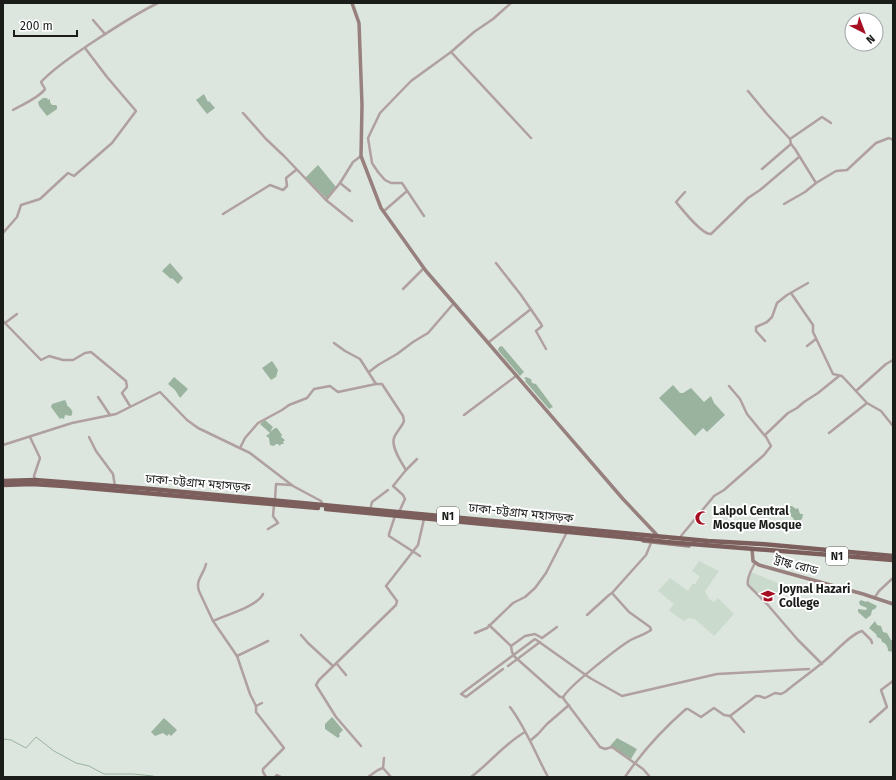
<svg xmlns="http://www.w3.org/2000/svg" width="896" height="780" font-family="'Fira Sans','Noto Sans Bengali',sans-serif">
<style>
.built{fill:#cadacd}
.water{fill:#99b39e}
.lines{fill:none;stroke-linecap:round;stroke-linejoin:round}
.stream{stroke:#99b39e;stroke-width:1}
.minor{stroke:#b0a09f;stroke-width:2.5}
.secondary{stroke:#97807e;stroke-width:3.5}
.trunk{stroke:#7c5f5d;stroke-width:4.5}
.labels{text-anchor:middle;stroke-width:4;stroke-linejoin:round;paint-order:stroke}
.shield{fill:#fff;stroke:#5f615f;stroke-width:1}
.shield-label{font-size:11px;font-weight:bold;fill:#1a1d1a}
.street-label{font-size:12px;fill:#1a1d1a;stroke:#fff}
.poi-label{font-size:12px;font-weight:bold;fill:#1a1d1a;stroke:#fff;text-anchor:start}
</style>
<rect width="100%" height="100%" fill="#dce6de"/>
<g class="built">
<path d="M699,561L719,571L705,591L709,599L714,602L718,598L734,614L714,636L695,619L689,618L684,621L675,615L669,610L674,604L658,591L670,578L688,591L692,584H695L699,578V576L692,571Z"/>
<path d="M751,572L785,586L769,604L750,587L748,583Z"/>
</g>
<g class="water">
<path d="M204,94L208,102L209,101L215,108L207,114L196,100Z"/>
<path d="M43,98H47L48,100L50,99V102L52,105H56L57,106V109L47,116L39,106L38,102Z"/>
<path d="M318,165L336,187L327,199L305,178Z"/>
<path d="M170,263L183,278L178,284L172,278L171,279L162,271Z"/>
<path d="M502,346L524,372L520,376L498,350L499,347Z"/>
<path d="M272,361L278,370L276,377L271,380L262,368Z"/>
<path d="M174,377L188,389L180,398L175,390L168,384Z"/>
<path d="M526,377L531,379L532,383L536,384L553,407L549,409L525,381L526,380L524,378Z"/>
<path d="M673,385L680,393H683L691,388L704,402L711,396L714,403L725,415L707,432L703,428L695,436L659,398Z"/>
<path d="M65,400L67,404V406H68C72,410 74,412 71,416L65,415L64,419L62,418L60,419L51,407L52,404Z"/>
<path d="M265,420L273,427L270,432L275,428H277L282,435L281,437L285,440L283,442L284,444H281L280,446L278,444H276L274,446L270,445L269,438L266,436L270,433L260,424Z"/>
<path d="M790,506H792L796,509L798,508L800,514H803L802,519L795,524L792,522L794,519L790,515L787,517L783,512L785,511H788L791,509L789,507Z"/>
<path d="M861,600L866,602L867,601L877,606L875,609L872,610L871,615L866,619L858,612V609L866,610L867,608L860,605L859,602Z"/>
<path d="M875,621L877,625L881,626L883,632L887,633L891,640L893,641V652L888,651C888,647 886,643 882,642L881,639L877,637L876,634L869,628Z"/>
<path d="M332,717L343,730L339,734L340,736L338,738L325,729V724Z"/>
<path d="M164,718L177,730L171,736L169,734L167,736L163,733L155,736L151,732Z"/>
<path d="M617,738L637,749L631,759L610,746Z"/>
</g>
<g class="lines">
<path class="stream" d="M3,739L11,740L26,748L36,737L54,751L76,763L89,766L104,774H133L153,776L155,777"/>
<g class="minor">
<path d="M93,20L105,34"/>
<path d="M451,52L531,138"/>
<path d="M748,91L767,114L790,139L791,144L795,149L816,183"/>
<path d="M13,110C22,105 40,97 45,89L41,82C54,68 71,57 87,46C110,31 133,15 158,3"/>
<path d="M243,113L266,139L284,156L326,200L352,221"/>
<path d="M790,139L822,117L831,123"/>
<path d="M762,169L791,144"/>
<path d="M340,183L353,162L361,156"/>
<path d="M685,192L676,202C682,209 702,235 711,234L748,198L760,190L799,157"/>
<path d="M326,200L340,183L350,191"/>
<path d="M784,204L805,192L816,183L836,171L847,170L876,143L889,138L893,140"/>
<path d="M384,211L407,191"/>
<path d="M223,214L270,185L283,190L287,186L286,178L296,170"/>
<path d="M424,216L402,183H391L385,180L378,172L372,163L368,138L380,113L411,81L451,52L474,32L493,19L511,3"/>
<path d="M3,233L17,217L21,205L40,199L68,173L74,176L112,143L136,111L107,77L85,48"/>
<path d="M496,263L521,295L541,324L542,326L536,331L546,349"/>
<path d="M403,289L424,268"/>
<path d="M791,293L813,325V332L833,374L842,376L867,403L881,411L893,426"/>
<path d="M3,321L41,360L49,356L63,360H73L85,353L91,352L126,381L127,387L122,393L130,406"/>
<path d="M5,323L17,314"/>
<path d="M765,341L756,331V327L767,322L772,317L777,303L787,295L808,283"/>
<path d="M489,342L531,309"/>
<path d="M334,343L345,351L360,359L376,384"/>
<path d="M807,346L816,339"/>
<path d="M369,372L378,365L397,354L413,342L428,333L454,303"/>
<path d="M729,386L740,399L747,414L765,436"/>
<path d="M856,391L886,364L893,360"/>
<path d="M98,397L110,415"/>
<path d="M464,415L516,376"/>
<path d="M829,433L867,403"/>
<path d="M30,437L40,458L34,476L35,479"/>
<path d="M89,437L96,451L113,474L115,486"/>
<path d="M3,445L72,423L116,414L160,392L187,420L198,428L250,453L293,486L321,501L323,505"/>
<path d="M240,448L245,438L258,423L282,410L289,405L307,398L314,389L330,386L338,392L376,384H382L403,416L404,421C402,427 396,432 394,438C391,447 401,462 406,470L393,486L403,495L405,499L399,512"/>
<path d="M406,470L417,459"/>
<path d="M275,500L276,484L291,485"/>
<path d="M370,510L372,502L388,490"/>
<path d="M395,516L389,534V536L420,556"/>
<path d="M268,529L278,523L273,516L274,505"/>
<path d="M681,536L714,496L724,490L764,455L771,446L765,435L788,413L797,408L804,402L818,393L839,376"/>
<path d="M755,563C752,569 746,578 748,585L767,604L798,640L822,664"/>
<path d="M206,564C204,574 195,580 199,591L213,621L237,656L250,694L256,706V712L284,748L263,769V772L266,777"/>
<path d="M875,597L879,591L893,578"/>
<path d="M587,615L609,595L612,593"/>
<path d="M213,621C226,615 258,606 263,594"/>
<path d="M489,625L511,646L512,652L515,657L560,697H563"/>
<path d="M475,633L487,628L513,603L525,597L535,588L546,573L567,532"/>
<path d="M301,635L308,643L333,666"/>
<path d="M511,646L525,636L535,634L542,638L557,627"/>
<path d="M237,656L268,641"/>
<path d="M337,664L346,675"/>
<path d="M508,666L540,642"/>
<path d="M503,669L466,697L461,694L535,639L590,678L622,696L717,674L809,669"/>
<path d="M256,706L262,703"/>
<path d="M510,707C526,728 535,753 548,777"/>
<path d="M730,716L744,732"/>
<path d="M870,722L887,707L881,690L893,681"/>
<path d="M531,740L538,734L547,724L569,705"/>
<path d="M361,746L336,717L316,685L319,680L396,605L397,601L386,586L418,545L424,519"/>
<path d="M384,758L383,768L391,777"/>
<path d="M275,777L277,775L281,777"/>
<path d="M368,777L378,770L383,768"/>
<path d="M471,777C490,763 504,744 525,732"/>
<path d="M625,777C642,752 663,729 686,709H688L701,717L714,708L724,715L730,716L756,696H759L765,698L775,693L781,694L785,692C797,682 810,673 822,663C833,655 850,634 862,631L871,640L872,643"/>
<path d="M650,777L643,769L612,747L605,749L600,747L563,698C566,688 618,648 629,641C636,637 644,635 651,630L650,627L629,612L612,593L646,555L651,543"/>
</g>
<g class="secondary">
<path d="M352,3L359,23L362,105L361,156L381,208L426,271L623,499L656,534"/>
<path d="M643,541L689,546"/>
<path d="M752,549L753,561L759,565L863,594L893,604"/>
</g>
<g class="trunk">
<path d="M3,481L35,480L151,489L708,541L761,544L893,556"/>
<path d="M3,485L32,484L64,486L318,508"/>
<path d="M326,509L632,538L666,542L893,560"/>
</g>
</g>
<defs>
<symbol id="mosque-bare" viewBox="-9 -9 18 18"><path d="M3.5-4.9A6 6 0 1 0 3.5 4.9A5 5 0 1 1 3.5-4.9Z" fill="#a60e22" stroke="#fff" stroke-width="2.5" paint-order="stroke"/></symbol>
<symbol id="university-bare" viewBox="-9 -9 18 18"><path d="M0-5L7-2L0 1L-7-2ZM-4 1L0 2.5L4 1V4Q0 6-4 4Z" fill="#a60e22" stroke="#fff" stroke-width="2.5" paint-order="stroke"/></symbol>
</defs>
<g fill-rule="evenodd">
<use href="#mosque-bare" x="692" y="508" width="20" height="20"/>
<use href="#university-bare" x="758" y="586" width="20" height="20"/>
</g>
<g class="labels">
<g class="shield">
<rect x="437" y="507" width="22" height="18" rx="3"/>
<rect x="826" y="547" width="22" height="18" rx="3"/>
</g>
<g class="shield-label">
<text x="448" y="520">N1</text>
<text x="837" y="560">N1</text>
</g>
<g class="street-label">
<text transform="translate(198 483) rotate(5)" y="4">ঢাকা-চট্টগ্রাম মহাসড়ক</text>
<text transform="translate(521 513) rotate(6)" y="4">ঢাকা-চট্টগ্রাম মহাসড়ক</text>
<text transform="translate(796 565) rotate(15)" y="4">ট্রাঙ্ক রোড</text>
</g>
<g class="poi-label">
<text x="713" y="515">Lalpol Central<tspan x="713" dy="14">Mosque Mosque</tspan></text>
<text x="779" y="593">Joynal Hazari<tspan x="779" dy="14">College</tspan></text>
</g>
</g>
<rect width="896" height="780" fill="none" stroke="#1a1d1a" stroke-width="8"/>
<g transform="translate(864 32) rotate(138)"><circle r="19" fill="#ffffff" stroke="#a3a5a3"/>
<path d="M0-3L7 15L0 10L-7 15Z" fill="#a60e22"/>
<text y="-6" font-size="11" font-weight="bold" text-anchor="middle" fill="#1a1d1a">N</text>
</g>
<path d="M14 30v6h63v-6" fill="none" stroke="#1a1d1a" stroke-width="2"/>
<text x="20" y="30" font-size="12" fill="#1a1d1a" stroke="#ffffff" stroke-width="3" paint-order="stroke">200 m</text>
</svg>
